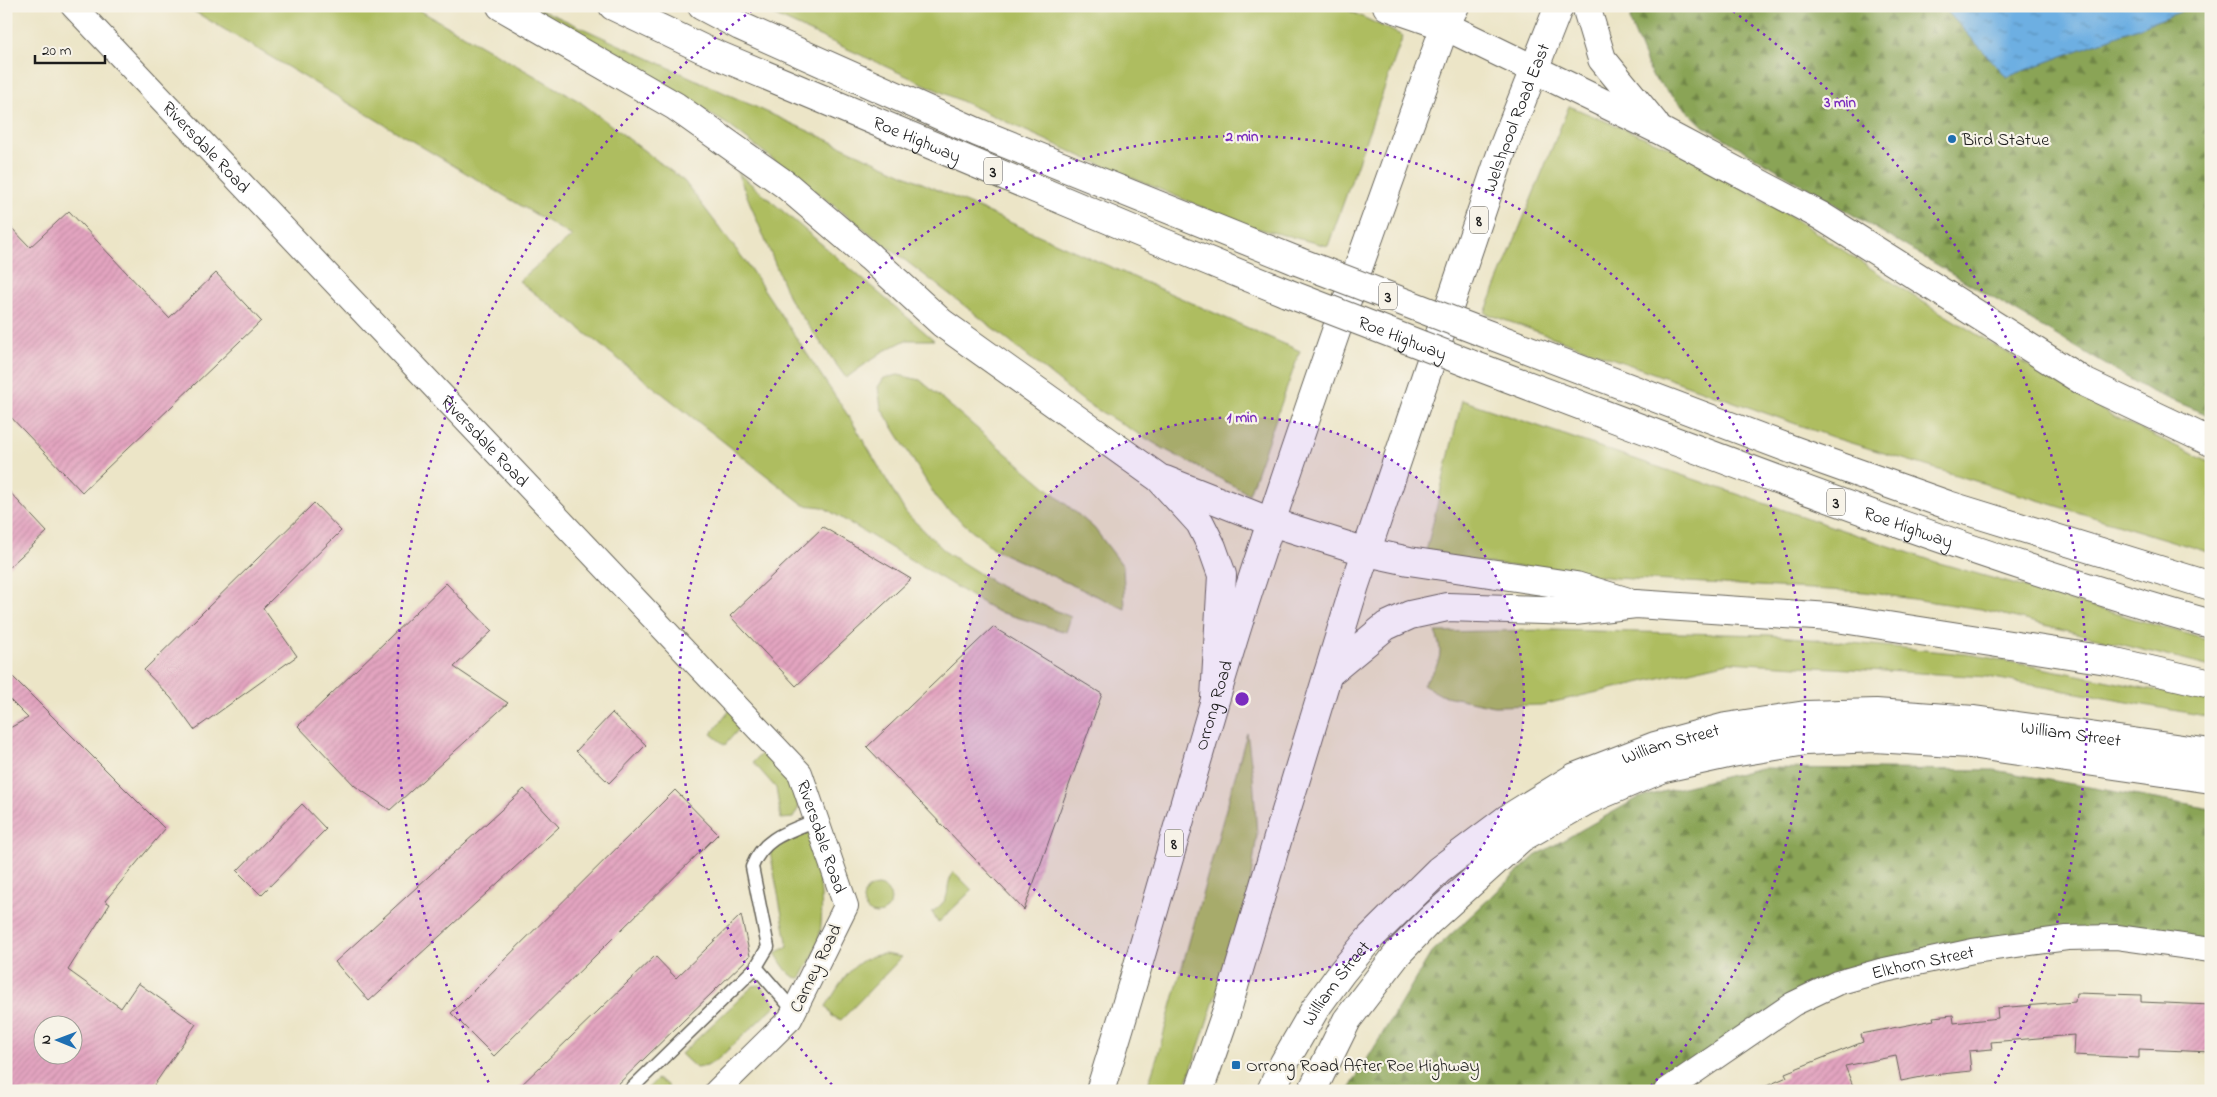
<svg xmlns="http://www.w3.org/2000/svg" width="2217" height="1097" font-family="'Indie Flower',sans-serif">
<style>
.green{fill:#aebd60;stroke:#656c3e}
.forest{fill:url(#forest-firs);stroke:#536039}
.water{fill:url(#water-ripples);stroke:#44667f}
.building{fill:url(#building-hatch);fill-rule:evenodd}
.lines{fill:none;stroke-linecap:round;stroke-linejoin:round}
.service-casing{stroke:#656258;stroke-width:15}
.minor-casing{stroke:#656258;stroke-width:26}
.primary-casing{stroke:#656258;stroke-width:30}
.trunk-casing{stroke:#656258;stroke-width:30}
.motorway-casing{stroke:#656258;stroke-width:30}
.service{stroke:#fff;stroke-width:12}
.minor{stroke:#fff;stroke-width:24}
.primary{stroke:#fff;stroke-width:28}
.trunk{stroke:#fff;stroke-width:28}
.motorway{stroke:#fff;stroke-width:28}
.motorway-bridge-casing{stroke:#656258;stroke-width:30;stroke-linecap:butt}
.motorway-bridge{stroke:#fff;stroke-width:28}
.ring{fill:none;stroke:#7b2cbf;stroke-width:2.5;stroke-dasharray:2.5 5}
.poi-dot{fill:#1f6fb2;stroke:#f7f3e8;stroke-width:2}
.labels{text-anchor:middle;stroke-width:4.5;stroke-linejoin:round;paint-order:stroke}
.shield{fill:#f7f3e8;stroke:#5e5c59;stroke-width:1}
.shield-label{font-size:16px;font-weight:bold;fill:#1c1c1c}
.street-label{font-size:18px;fill:#1c1c1c;stroke:#f7f3e8}
.poi-label{font-size:18px;fill:#1c1c1c;stroke:#f7f3e8;text-anchor:start}
.centre{fill:#7b2cbf;stroke:#f7f3e8;stroke-width:2.5}
.ring-label{font-size:15px;text-anchor:middle;font-weight:bold;fill:#7b2cbf;stroke:#f7f3e8;stroke-width:4.5;stroke-linejoin:round;paint-order:stroke}
</style>
<defs>
<pattern id="forest-firs" width="22" height="20" patternUnits="userSpaceOnUse" patternTransform="scale(1.25)"><rect width="22" height="20" fill="#8aa456"/><path d="M5 1l3.5 6h-7zM16 11l3.5 6h-7z" fill="#708546"/></pattern>
<pattern id="water-ripples" width="26" height="14" patternUnits="userSpaceOnUse" patternTransform="scale(1.25)"><rect width="26" height="14" fill="#6dafe2"/><path d="M2 4q2-2 4 0t4 0M15 11q2-2 4 0t4 0" fill="none" stroke="#598eb6"/></pattern>
<pattern id="building-hatch" width="6" height="6" patternUnits="userSpaceOnUse" patternTransform="scale(1.25)"><rect width="6" height="6" fill="#e3a4c0"/><path d="M-1 1l2-2M0 6l6-6M5 7l2-2" fill="none" stroke="#c28da4"/></pattern>
</defs>
<rect width="100%" height="100%" fill="#f7f3e8"/>
<filter id="ink" filterUnits="userSpaceOnUse"><feTurbulence type="fractalNoise" baseFrequency=".02" numOctaves="2"/><feDisplacementMap in="SourceGraphic" scale="10" xChannelSelector="R" yChannelSelector="G"/><feConvolveMatrix kernelMatrix="1 2 1 2 8 2 1 2 1" color-interpolation-filters="sRGB"/></filter>
<filter id="wash" filterUnits="userSpaceOnUse"><feTurbulence type="fractalNoise" baseFrequency=".0096" numOctaves="4" result="noise"/><feDisplacementMap in="SourceGraphic" scale="20" xChannelSelector="R" yChannelSelector="G"/><feGaussianBlur stdDeviation="1.12" result="paint"/><feColorMatrix in="noise" values="0 0 0 0 0 0 0 0 0 0 0 0 0 0 0 0 0 1.4 0 .05"/><feComposite in="paint" operator="in"/></filter>
<g filter="url(#wash)">
<rect width="100%" height="100%" fill="#ece5c7"/>
<g class="green">
<path d="M185,6H412L579,101L684,181L745,261L853,423L906,513L947,553L1001,587L1071,617L1066,632L996,611L823,507L804,505L519,281L572,236Z"/>
<path d="M528,6H534L953,197L1300,351L1249,494L1164,449L1086,403L974,313L727,124Z"/>
<path d="M754,6H1339L1403,36L1328,246L1247,226L1085,158Z"/>
<path d="M1569,106L1680,152L1795,219L1915,297L2107,413L2211,463V553L1838,439L1485,313Z"/>
<path d="M737,172L934,340H906L882,352L846,378L790,300Z"/>
<path d="M898,375L920,380L1094,528L1123,566L1125,609L995,550L939,502L881,408L878,387L884,378Z"/>
<path d="M1462,400L1936,562L2211,641V667L1981,609L1865,592L1616,578L1425,556Z"/>
<path d="M1550,630L1769,635L1975,655L2211,701V717L1988,677L1729,662L1541,705L1494,706L1441,695L1423,685C1437,666 1446,657 1435,632Z"/>
<path d="M734,705L749,717L725,745L711,734Z"/>
<path d="M1247,733L1253,776L1257,835L1248,898L1184,1091H1146L1158,1054Z"/>
<path d="M766,749L791,784L799,807L793,818L781,819L776,788L753,762Z"/>
<path d="M812,830C817,866 827,906 818,943C815,955 806,967 801,978C789,979 781,962 775,953L788,947L769,846Z"/>
<path d="M954,872L972,890L938,923L932,912C957,895 941,890 954,872Z"/>
<circle cx="877" cy="900" r="14"/>
<path d="M884,954L902,957L841,1020L832,1016L826,1006C842,983 852,957 884,954Z"/>
<path d="M760,985L776,1005L718,1059L707,1066L696,1068L681,1054L753,986Z"/>
<path d="M657,1079L666,1084L671,1091H645Z"/>
</g>
<g class="forest">
<path d="M1631,6H2211V416L2150,391L1703,126L1652,76L1630,22Z"/>
<path d="M1761,768L1994,770L2211,809V950L2117,937L1837,983L1666,1091H1348L1431,953L1535,856L1638,798Z"/>
</g>
<path class="water" d="M1942,6H2196L2007,77Z"/>
<g id="blocks">
<g class="building">
<path d="M69,211L169,318L216,273L261,321L82,492L6,412V222L30,247Z"/>
<path d="M6,488L47,532L6,570Z"/>
<path d="M314,503L341,531L263,608L297,656L194,730L171,698L144,670Z"/>
<path d="M823,527L911,579L796,686L730,616Z"/>
<path d="M446,583L492,631L454,667L508,703L390,810L355,786L298,726Z"/>
<path d="M993,627L1102,694L1024,910L867,747Z"/>
<path d="M6,670L165,829L105,901L110,904L68,970L121,1008L138,983L196,1024L150,1091H6V730L28,718L6,696ZM42,1024H72V1054H42Z"/>
<path d="M612,713L646,745L609,783L576,751Z"/>
<path d="M524,789L559,827L369,1001L335,962Z"/>
<path d="M675,790L718,834L494,1056L451,1013Z"/>
<path d="M302,804L326,829L261,895L237,871Z"/>
<path d="M741,915L750,956L611,1091H515L655,956L676,978Z"/>
<path d="M2076,993L2141,995V1002L2211,1005V1052L2139,1049V1058L2073,1055L2074,1035L1991,1042L1992,1049L1969,1051L1971,1071L1932,1075L1901,1081L1896,1056L1845,1066L1855,1091H1755L1787,1077L1785,1073L1863,1042L1861,1034L1934,1020L1933,1017L1953,1015L1954,1023L1998,1018L1997,1008L2075,1002Z"/>
</g>
</g>
</g>
<g filter="url(#ink)">
<use href="#blocks" fill-opacity="0" stroke="#656258" stroke-width="1"/>
<g class="lines">
<defs>
<g id="service">
<path d="M756,967L794,1011"/>
<path d="M629,1091L756,967L768,947L752,867C763,837 790,831 817,820"/>
</g>
<g id="minor">
<path id="s1" d="M73,6L800,773L846,906L790,1019L717,1091"/>
<path id="s2" d="M1666,1091L1793,1004L1837,983L1880,971L1973,951L2067,938L2117,937L2211,950"/>
</g>
<g id="primary">
<path id="s3" d="M1271,1091L1284,1063L1315,1009L1342,972L1371,937L1439,870L1507,819L1575,777L1655,746L1726,727L1806,715L1876,713L1974,720L2211,753"/>
<path d="M1312,1091L1347,1020L1399,952L1429,921L1521,838L1586,801L1664,768L1732,753L1806,741L1875,738L1970,744L2211,779"/>
</g>
<g id="trunk">
<path id="s4" d="M1100,1091C1155,917 1199,741 1256,568C1315,386 1380,206 1445,26L1455,6"/>
<path id="s5" d="M1199,1091L1227,1010L1280,831L1355,585L1503,148L1559,6"/>
</g>
<g id="motorway">
<path d="M501,6L675,106L786,185L870,257L942,323L1159,478L1200,523L1212,547L1222,575L1215,698"/>
<path id="s6" d="M613,6L701,48L1162,242L1287,293"/>
<path d="M702,6L740,26L977,132L1297,261"/>
<path d="M1387,6L1445,26L1661,131L1821,216L2086,383L2211,442"/>
<path d="M1588,6V13L1602,59L1655,124"/>
<path d="M1479,331L1796,451L1948,505L2211,586"/>
<path id="s7" d="M1468,363C1714,455 1958,553 2211,624"/>
<path d="M1165,480L1271,522L1367,552L1409,561L1576,586L1625,601"/>
<path d="M1328,674L1386,626L1410,615L1447,607L1574,611L1636,604L1830,617L2107,660L2211,684"/>
</g>
</defs>
<use href="#service" class="service-casing"/>
<use href="#minor" class="minor-casing"/>
<use href="#primary" class="primary-casing"/>
<use href="#trunk" class="trunk-casing"/>
<use href="#motorway" class="motorway-casing"/>
<use href="#service" class="service"/>
<use href="#minor" class="minor"/>
<use href="#primary" class="primary"/>
<use href="#trunk" class="trunk"/>
<use href="#motorway" class="motorway"/>
<defs>
<g id="motorway-bridge">
<path d="M1297,261L1479,331"/>
<path id="s8" d="M1287,293L1468,363"/>
</g>
</defs>
<use href="#motorway-bridge" class="motorway-bridge-casing"/>
<use href="#motorway-bridge" class="motorway-bridge"/>
</g>
</g>
<circle cx="1242" cy="699" r="282" fill="#7b2cbf" fill-opacity=".12"/>
<g class="ring">
<circle cx="1242" cy="699" r="282"/>
<path d="M837 1090A563 563 0 1 1 1647 1090"/>
<path d="M492 1089A845 845 0 0 1 757 7M1727 7A845 845 0 0 1 1992 1089"/>
</g>
<g class="poi-dot">
<circle cx="1952" cy="139" r="5"/>
<rect x="1231" y="1060" width="10" height="10" rx="2.5"/>
</g>
<g class="labels">
<g class="shield">
<rect x="984" y="157.5" width="18" height="27" rx="4"/>
<rect x="1470" y="206.5" width="18" height="27" rx="4"/>
<rect x="1379" y="282.5" width="18" height="27" rx="4"/>
<rect x="1827" y="488.5" width="18" height="27" rx="4"/>
<rect x="1165" y="829.5" width="18" height="27" rx="4"/>
</g>
<g class="shield-label">
<text x="993" y="177">3</text>
<text x="1479" y="226">8</text>
<text x="1388" y="302">3</text>
<text x="1836" y="508">3</text>
<text x="1174" y="849">8</text>
</g>
<g class="street-label">
<text dy="6" stroke="none"><textPath href="#s5" startOffset="1024">Welshpool Road East</textPath></text>
<text dy="6" stroke="none"><textPath href="#s6" startOffset="332">Roe Highway</textPath></text>
<text dy="6" stroke="none"><textPath href="#s1" startOffset="194">Riversdale Road</textPath></text>
<text dy="6" stroke="none"><textPath href="#s8" startOffset="124">Roe Highway</textPath></text>
<text dy="6" stroke="none"><textPath href="#s1" startOffset="599">Riversdale Road</textPath></text>
<text dy="6" stroke="none"><textPath href="#s7" startOffset="470">Roe Highway</textPath></text>
<text dy="6" stroke="none"><textPath href="#s4" startOffset="402">Orrong Road</textPath></text>
<text dy="6" stroke="none"><textPath href="#s3" startOffset="951">William Street</textPath></text>
<text dy="6" stroke="none"><textPath href="#s3" startOffset="546">William Street</textPath></text>
<text dy="6" stroke="none"><textPath href="#s1" startOffset="1124">Riversdale Road</textPath></text>
<text dy="6" stroke="none"><textPath href="#s2" startOffset="291">Elkhorn Street</textPath></text>
<text transform="translate(815 968) rotate(-64)" y="6">Carney Road</text>
<text dy="6" stroke="none"><textPath href="#s3" startOffset="126">William Street</textPath></text>
</g>
<g class="poi-label">
<text x="1962" y="145">Bird Statue</text>
<text x="1246" y="1071">Orrong Road After Roe Highway</text>
</g>
</g>
<circle cx="1242" cy="699" r="8" class="centre"/>
<g class="ring-label">
<text x="1840" y="107">3 min</text>
<text x="1242" y="141">2 min</text>
<text x="1242" y="422">1 min</text>
</g>
<rect width="2217" height="1097" fill="none" stroke="#f7f3e8" stroke-width="25"/>
<g transform="translate(58 1040) rotate(271)"><circle r="24" fill="#f7f3e8" stroke="#9f9d96"/>
<path d="M0-4L9 19L0 12L-9 19Z" fill="#1f6fb2"/>
<text y="-8" font-size="14" font-weight="bold" text-anchor="middle" fill="#1c1c1c">N</text>
</g>
<path d="M35 55v8h70v-8" fill="none" stroke="#1c1c1c" stroke-width="2.5"/>
<text x="42" y="55" font-size="15" fill="#1c1c1c" stroke="#f7f3e8" stroke-width="4" paint-order="stroke">20 m</text>
</svg>
